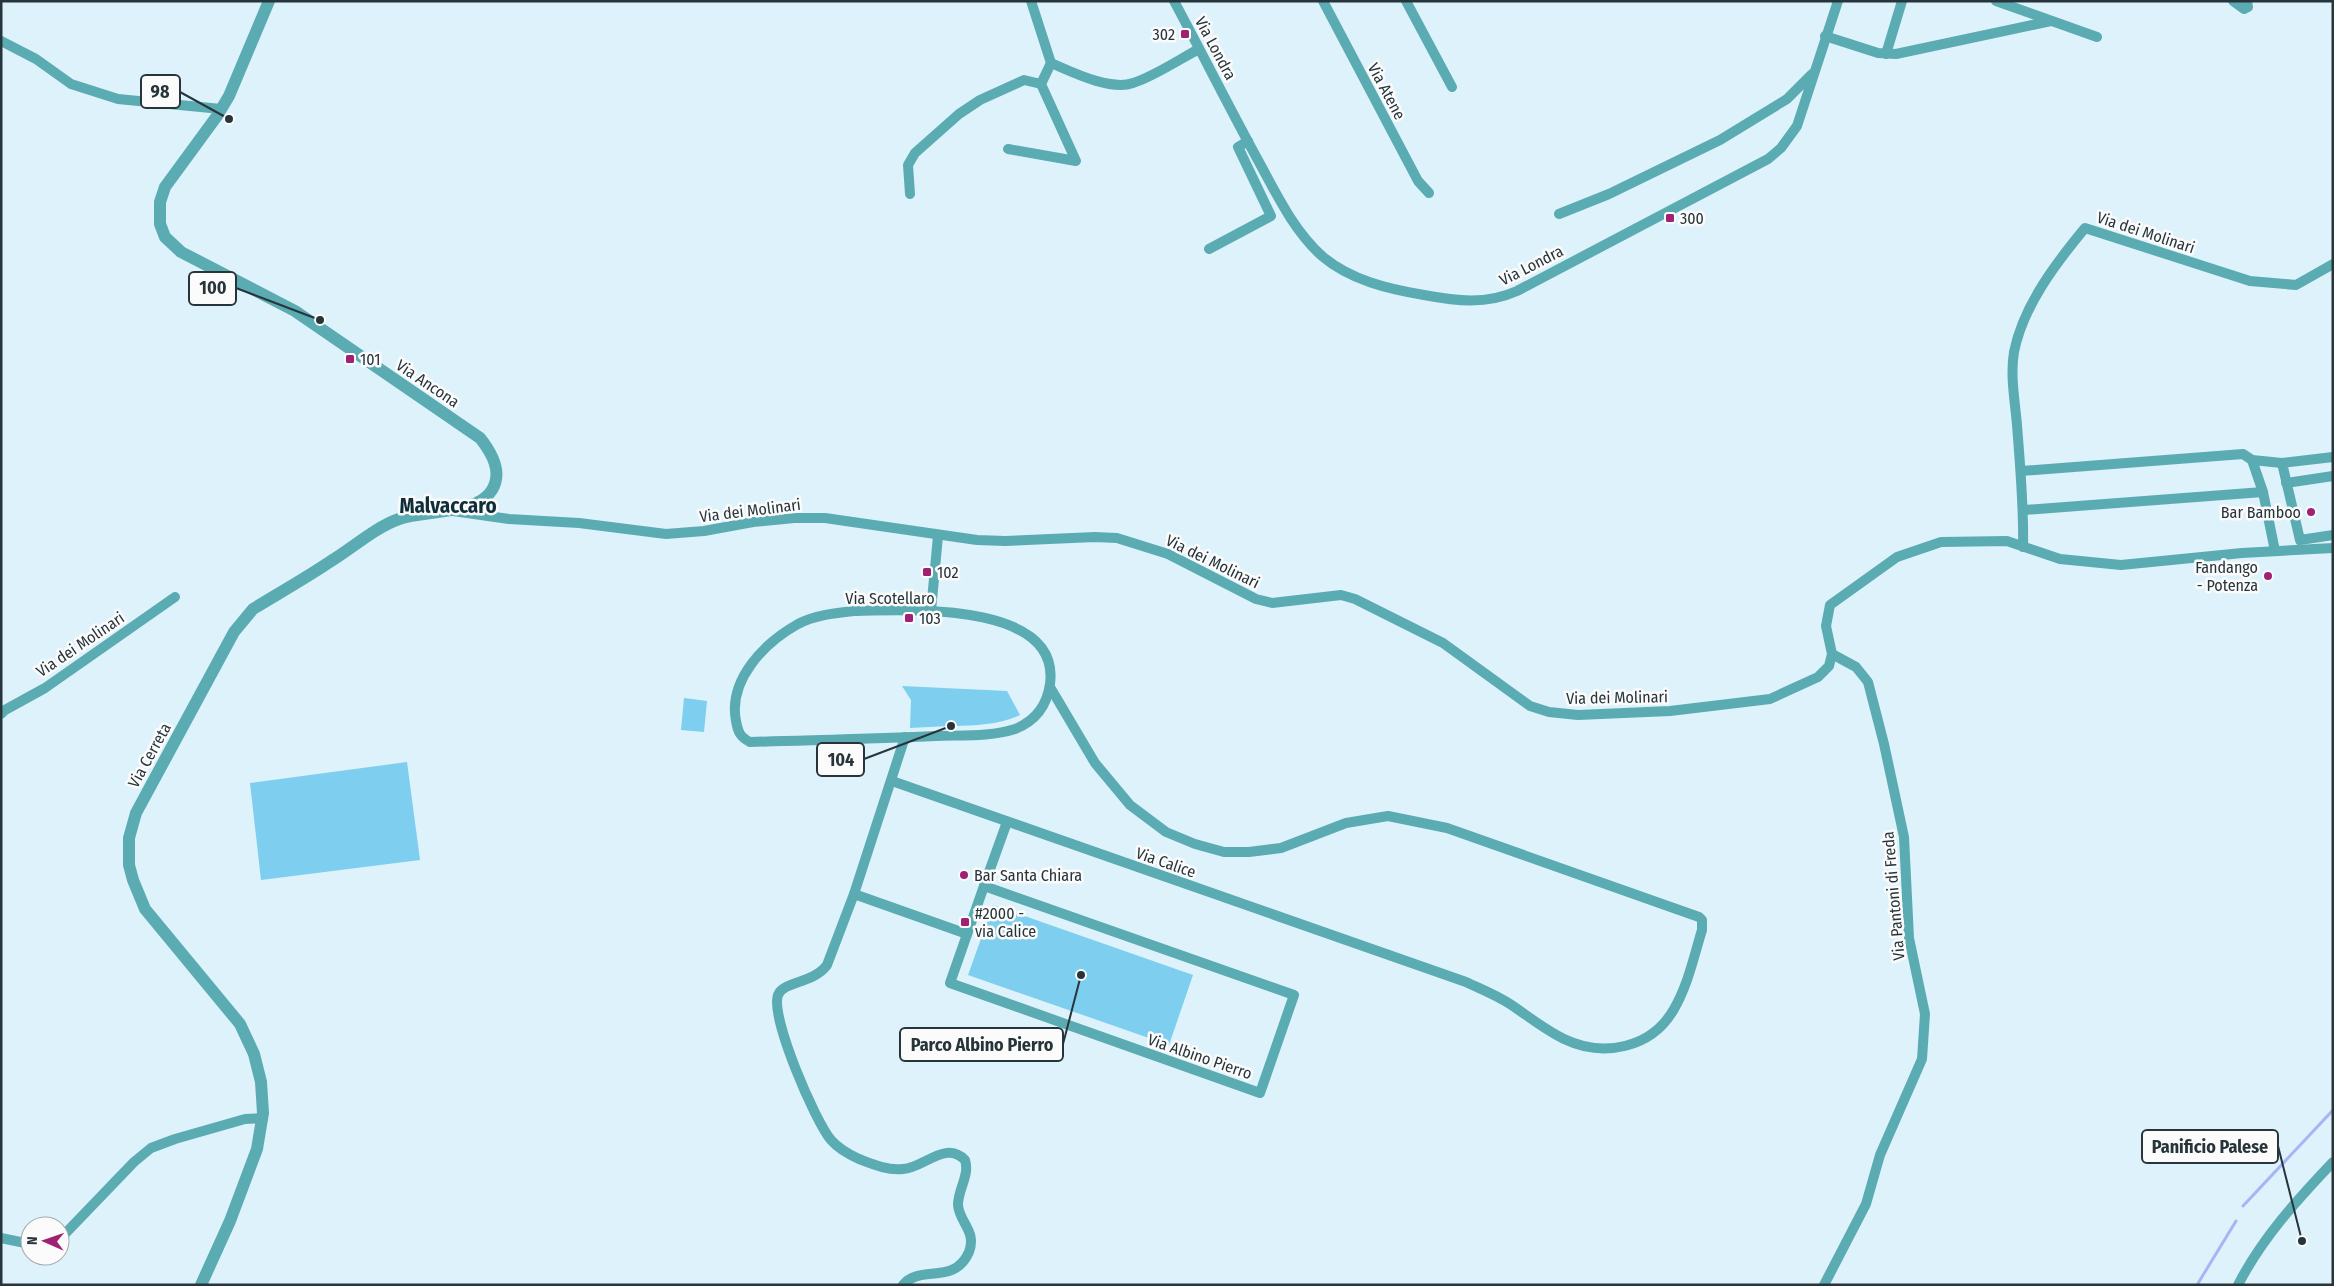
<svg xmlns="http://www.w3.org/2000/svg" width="2334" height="1286" font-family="'Fira Sans Condensed',sans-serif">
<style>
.green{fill:#7dceef}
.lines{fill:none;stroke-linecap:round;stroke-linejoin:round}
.stream{stroke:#a7b5f6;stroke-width:3}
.minor{stroke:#5bacb2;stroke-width:10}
.tertiary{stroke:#5bacb2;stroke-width:12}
.poi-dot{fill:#a02174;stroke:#fbfbfb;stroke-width:2}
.labels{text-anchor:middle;stroke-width:5;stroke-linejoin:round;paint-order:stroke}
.poi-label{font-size:16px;fill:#27353b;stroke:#fbfbfb;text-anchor:start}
.street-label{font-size:16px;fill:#27353b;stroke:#fbfbfb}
.district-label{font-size:21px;font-weight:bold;fill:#0f2e3a;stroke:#fbfbfb}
.leader{fill:none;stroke:#27353b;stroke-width:2}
.callout-dot{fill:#27353b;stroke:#fbfbfb;stroke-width:2}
.callout{fill:#fbfbfb;stroke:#27353b;stroke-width:2}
.callout-label{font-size:18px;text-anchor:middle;font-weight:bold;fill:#27353b}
</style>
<rect width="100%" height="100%" fill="#ddf2fb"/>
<g class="green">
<path d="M902,686L1007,691L1020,715C998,725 977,725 953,726V724H949L948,726L910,728L911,700Z"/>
<path d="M684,698L707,701L704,732L681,730Z"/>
<path d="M407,762L420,860L261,880L250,783Z"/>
<path d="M993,905L1193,975L1169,1045L968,975Z"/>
</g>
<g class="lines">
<g class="stream">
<path d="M2243,1206L2333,1110"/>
<path d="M2197,1285L2236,1221"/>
</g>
<g class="minor">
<path d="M1031,1L1051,63"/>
<path d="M1174,1C1203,55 1230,109 1259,162C1277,195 1294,231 1322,256C1350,280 1388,289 1424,295C1456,301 1486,305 1517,291L1768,159L1781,148L1797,126L1838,1"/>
<path d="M1323,1L1418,181L1429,193"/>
<path d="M1406,1L1452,87"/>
<path d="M1996,1L2097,37"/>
<path d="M2233,1L2244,9L2248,7L2247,1"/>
<path d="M1825,36L1878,53L1896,54L2051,21"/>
<path d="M1,41L36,59L71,84L118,99L221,109"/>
<path d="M1886,54L1902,1"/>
<path d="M1051,63C1072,72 1110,91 1133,83C1153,77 1180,59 1199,49"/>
<path d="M1008,149L1076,161L1041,84L1051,63"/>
<path d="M910,194L908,165L915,153L959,114L980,100L1024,80L1041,84"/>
<path d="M1559,214L1609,194L1720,140L1787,99L1812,74"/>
<path d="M1209,249L1271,216L1238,147L1248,141"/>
<path d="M2333,457L2282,463L2300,540L2333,535"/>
<path d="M2252,460L2263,492L2275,551"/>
<path d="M2021,471L2243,454L2252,460L2282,463"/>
<path d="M2286,483L2333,476"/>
<path d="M2024,510L2263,492"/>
<path d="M453,511L509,519L579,523L666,534L704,531L753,522L794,518H825L977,540L1005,541L1095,537L1117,538L1168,554L1256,599L1272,603L1341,595L1355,599L1443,643L1530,706L1549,712L1578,715L1670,711L1770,699L1818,677L1829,666L1832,654L1826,626L1830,605L1897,557L1941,542L2007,541L2060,559L2121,565L2242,553L2333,548"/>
<path d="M2023,547C2024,506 2020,465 2017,425C2015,401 2010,376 2014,352C2023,306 2056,263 2085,228L2250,281L2296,285L2333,264"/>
<path d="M854,611C905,610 1061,601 1050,684C1047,706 1035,721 1015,729C991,737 961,735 936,736C874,739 812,740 750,742C740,737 738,732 736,721C728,680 764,643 798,624C815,615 836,613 854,611Z"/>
<path d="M931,611L938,536"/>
<path d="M1,714L5,710L45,688L175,597"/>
<path d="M905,737L854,894L967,934"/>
<path d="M892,781L1466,982C1481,989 1496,995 1510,1004C1528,1016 1545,1030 1564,1039C1604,1058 1652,1048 1674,1009C1688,985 1694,956 1702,930V920L1699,917L1447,828L1388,816L1346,823L1281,848L1249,852H1224L1195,844L1166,832L1130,805L1095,763L1050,687"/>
<path d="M984,886L1294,995L1260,1093L950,983Z"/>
<path d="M984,886L1007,822"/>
<path d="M854,894L827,965C813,984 783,981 778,995C770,1017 815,1121 831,1140C838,1148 848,1154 859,1159C872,1164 888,1171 903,1169C924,1168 945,1140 965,1160C970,1175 958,1189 958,1205C959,1222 977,1231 969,1252C954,1286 920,1264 903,1285"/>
<path d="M1,1238L30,1244"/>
<path d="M60,1239L134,1162L151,1148L175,1139L245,1119L263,1118"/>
<path d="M1824,1285L1866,1204L1880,1155L1922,1059L1925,1014L1909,938L1904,837L1884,744L1868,682L1856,667L1832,654"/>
<path d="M2238,1285C2262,1238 2297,1200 2333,1162"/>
</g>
<path class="tertiary" d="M201,1285L230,1221L257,1149L263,1113L261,1082L254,1054L240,1024L145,909L133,880L129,865V838L136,813L234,632L253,609C279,593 306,578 331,561C354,547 374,528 399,519C424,510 477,515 492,490C503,472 492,453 480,438L295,311L181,252L165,237L160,224V202L165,187L217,116L229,96L269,1"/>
</g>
<g class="poi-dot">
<rect x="1180" y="29" width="10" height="10" rx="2.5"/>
<rect x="1665" y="213" width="10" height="10" rx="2.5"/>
<rect x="345" y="354" width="10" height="10" rx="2.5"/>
<circle cx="2311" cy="512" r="5"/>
<rect x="922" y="567" width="10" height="10" rx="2.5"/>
<circle cx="2268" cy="576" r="5"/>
<rect x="904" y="613" width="10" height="10" rx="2.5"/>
<circle cx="964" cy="875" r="5"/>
<rect x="960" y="917" width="10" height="10" rx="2.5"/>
</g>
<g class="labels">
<g class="poi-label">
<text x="1175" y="40" text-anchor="end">302</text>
<text x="1680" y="224">300</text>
<text x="360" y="365">101</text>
<text x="2301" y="518" text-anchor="end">Bar Bamboo</text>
<text x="2258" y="573" text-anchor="end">Fandango<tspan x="2258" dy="18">- Potenza</tspan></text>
<text x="937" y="578">102</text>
<text x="919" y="624">103</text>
<text x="974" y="881">Bar Santa Chiara</text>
<text x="975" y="919">#2000 -<tspan x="975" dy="18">via Calice</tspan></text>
</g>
<g class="street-label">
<text transform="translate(1216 48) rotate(62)" y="6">Via Londra</text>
<text transform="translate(1387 91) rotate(62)" y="6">Via Atene</text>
<text transform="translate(2146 232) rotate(18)" y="6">Via dei Molinari</text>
<text transform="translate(1531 265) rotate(-27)" y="6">Via Londra</text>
<text transform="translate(428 383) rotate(34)" y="6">Via Ancona</text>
<text transform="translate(750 510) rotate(-7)" y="6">Via dei Molinari</text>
<text transform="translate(1213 561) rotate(26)" y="6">Via dei Molinari</text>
<text x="890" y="604">Via Scotellaro</text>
<text transform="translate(80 644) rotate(-34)" y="6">Via dei Molinari</text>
<text transform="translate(1617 697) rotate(-1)" y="6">Via dei Molinari</text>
<text transform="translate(149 755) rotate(-61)" y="6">Via Cerreta</text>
<text transform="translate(1166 862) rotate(19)" y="6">Via Calice</text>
<text transform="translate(1893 896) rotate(-95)" y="6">Via Pantoni di Freda</text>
<text transform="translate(1200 1056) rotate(19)" y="6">Via Albino Pierro</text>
</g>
<g class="district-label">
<text x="448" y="513">Malvaccaro</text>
</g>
</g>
<path class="leader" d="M229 119L180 92M320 320L236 288M951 726L864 759M1081 975L1063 1044M2302 1241L2278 1146"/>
<g class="callout-dot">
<circle cx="229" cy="119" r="5"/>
<circle cx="320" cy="320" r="5"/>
<circle cx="951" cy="726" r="5"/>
<circle cx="1081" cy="975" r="5"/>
<circle cx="2302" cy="1241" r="5"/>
</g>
<g class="callout">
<rect x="141" y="75" width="39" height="33" rx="5"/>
<rect x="189" y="272" width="47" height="33" rx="5"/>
<rect x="817" y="743" width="47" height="33" rx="5"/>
<rect x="900" y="1028" width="163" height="33" rx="5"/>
<rect x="2142" y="1130" width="136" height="33" rx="5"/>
</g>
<g class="callout-label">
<text x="160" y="98">98</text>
<text x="213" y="294">100</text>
<text x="841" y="766">104</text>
<text x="982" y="1051">Parco Albino Pierro</text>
<text x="2210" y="1153">Panificio Palese</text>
</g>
<rect width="2334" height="1286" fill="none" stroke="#27353b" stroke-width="5"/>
<g transform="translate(45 1241) rotate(272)"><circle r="24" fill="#fbfbfb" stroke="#a6acae"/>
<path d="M0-4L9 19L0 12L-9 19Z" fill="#a02174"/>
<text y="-8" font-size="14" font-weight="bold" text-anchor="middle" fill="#27353b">N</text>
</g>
</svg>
